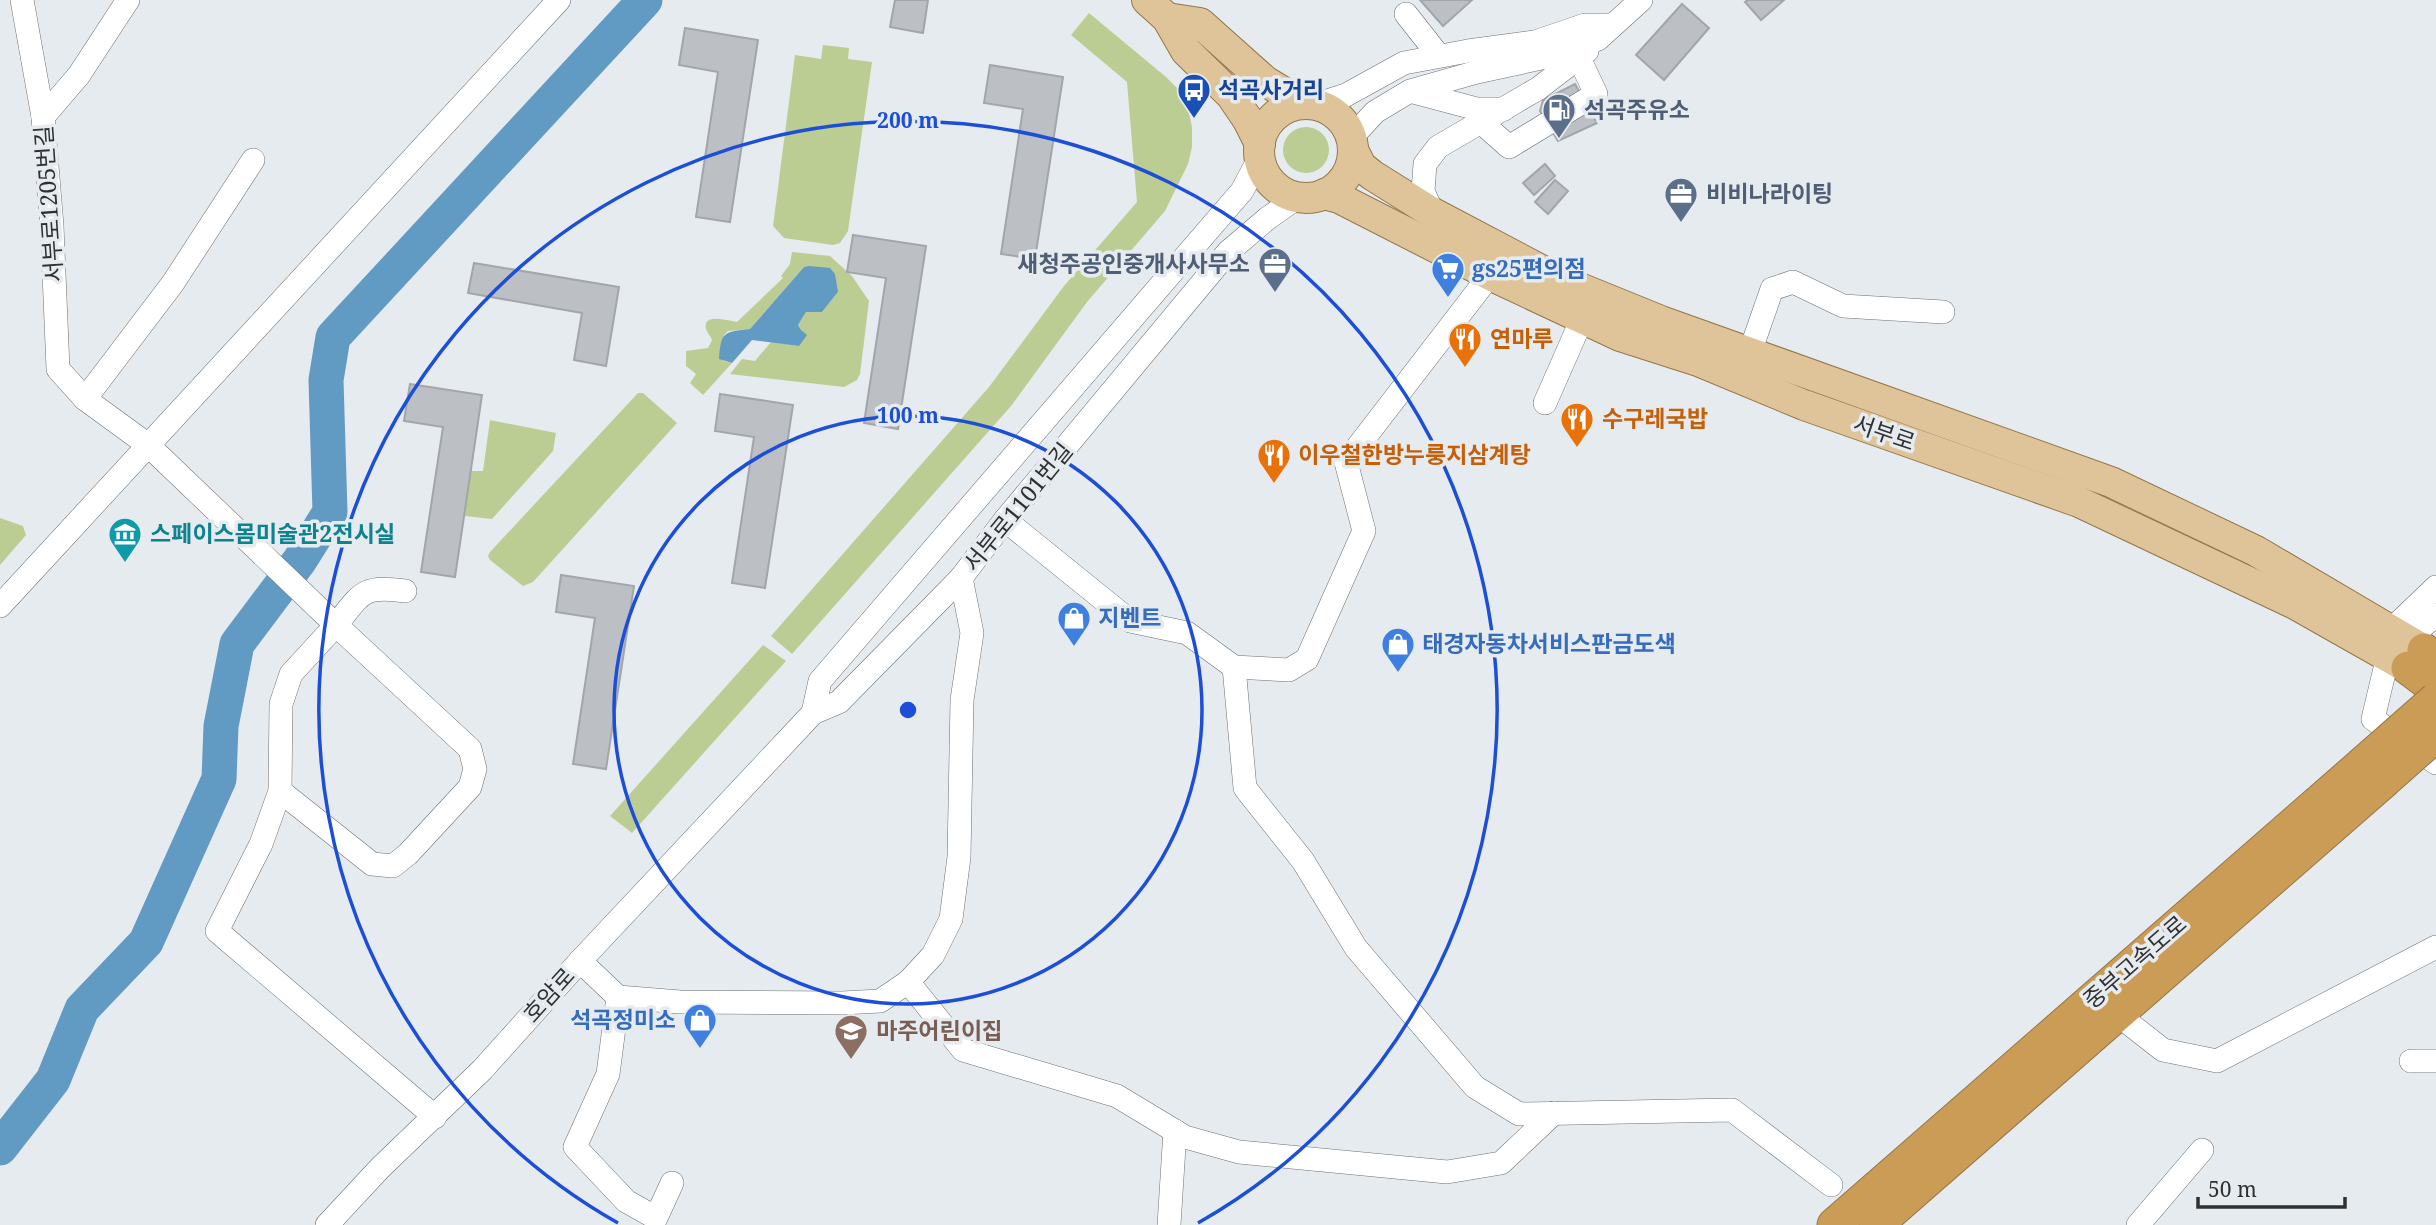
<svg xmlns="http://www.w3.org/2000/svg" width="2436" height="1225" font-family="'Noto Serif','Noto Sans KR',serif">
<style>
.green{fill:#bccd93}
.water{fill:#619ac3}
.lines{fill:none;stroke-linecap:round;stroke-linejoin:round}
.river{stroke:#619ac3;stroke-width:35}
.building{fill:#bcc0c5;stroke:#a2a6ab;stroke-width:2}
.minor-casing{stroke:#6c7074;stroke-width:24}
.major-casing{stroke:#947649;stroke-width:32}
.highway-casing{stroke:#947649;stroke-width:35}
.minor{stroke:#fff;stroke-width:23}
.major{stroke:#dfc49a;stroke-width:30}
.highway{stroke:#ca9c56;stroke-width:33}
.highway-bridge-casing{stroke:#947649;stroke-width:35;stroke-linecap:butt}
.highway-bridge{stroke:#ca9c56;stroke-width:33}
.ring{fill:none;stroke:#1d4ed8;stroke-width:3.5}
.labels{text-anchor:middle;stroke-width:7;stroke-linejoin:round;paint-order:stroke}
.transit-label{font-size:23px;font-weight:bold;fill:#164399;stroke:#e6ebef;text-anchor:start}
.service-label{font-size:23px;font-weight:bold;fill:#4e5e75;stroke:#e6ebef;text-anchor:start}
.street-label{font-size:23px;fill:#2f3032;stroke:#e6ebef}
.shop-label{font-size:23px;font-weight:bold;fill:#366cbe;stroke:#e6ebef;text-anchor:start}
.food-label{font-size:23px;font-weight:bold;fill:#c56008;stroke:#e6ebef;text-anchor:start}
.culture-label{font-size:23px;font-weight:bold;fill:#0d838f;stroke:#e6ebef;text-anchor:start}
.education-label{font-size:23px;font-weight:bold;fill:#785e54;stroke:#e6ebef;text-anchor:start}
.centre{fill:#1d4ed8;stroke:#e6ebef;stroke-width:3.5}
.ring-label{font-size:21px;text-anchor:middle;font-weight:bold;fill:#1d4ed8;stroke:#e6ebef;stroke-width:7;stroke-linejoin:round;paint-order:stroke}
</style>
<rect width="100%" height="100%" fill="#e6ebef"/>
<g class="green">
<path d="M1089,13L1166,77L1180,91L1188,109L1192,127V147L1188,164L1165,211L1087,302L1011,406L792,654L771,636L989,387L1064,286L1137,202L1127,82L1071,35Z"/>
<path d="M823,45L849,48L848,59L872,62L848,231L840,243L833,245L784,238L773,226L795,55L821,59Z"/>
<circle cx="1306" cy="150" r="23"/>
<path d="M792,252L830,256L852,276L869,301L860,374L857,380L844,387L730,374L742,359L755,361L771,342L799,346L801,330L798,325L806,312H822L838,292L804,267L750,329L728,331L724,335L723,361L732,363L703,395L690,383L696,374L686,366V351L708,348L712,340C711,336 707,333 706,329C702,312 730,321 737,322L783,278L781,276L790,264Z"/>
<path d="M638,393H643L677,423L533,582L523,586L490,560L488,556L490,552Z"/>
<path d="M490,420L556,433L553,451L492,519L465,516L469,471H483Z"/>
<path d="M0,518L23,526L26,535L0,565Z"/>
<path d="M763,645L786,661L632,833L610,816Z"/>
</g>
<path class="water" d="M809,266L830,268L835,274L838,292L822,312H806L798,325L801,330L807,335L799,346L752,340L732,363L719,359C721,331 724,332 750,329L804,267Z"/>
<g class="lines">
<path class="river" d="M0,1148L53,1080L82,1009L146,942L219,779L221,726L237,644L300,560L330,512L326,380L333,337L645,0"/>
</g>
<g class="building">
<path d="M895,0H928L923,33L890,27Z"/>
<path d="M1420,0H1472L1443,26Z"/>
<path d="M1748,0H1784L1761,20L1745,2Z"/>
<path d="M1682,4L1709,28L1664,80L1636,55Z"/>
<path d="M685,28L758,40L730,222L696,217L718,72L679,65Z"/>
<path d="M990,65L1063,77L1035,259L1001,254L1023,109L984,103Z"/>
<path d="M1575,84L1597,123L1558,141L1540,111L1543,100Z"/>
<path d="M1545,164L1555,176L1534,195L1523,183Z"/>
<path d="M1555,180L1568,191L1548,214L1535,202Z"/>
<path d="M853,235L926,246L898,429L864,423L886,278L847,272Z"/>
<path d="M474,263L619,287L606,366L574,360L582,313L468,293Z"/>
<path d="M410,384L482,395L455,577L421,572L443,427L404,421Z"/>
<path d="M720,394L793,405L765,588L732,583L754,437L715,431Z"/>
<path d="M561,575L634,586L606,769L573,764L595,618L556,612Z"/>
</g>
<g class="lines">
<defs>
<g id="minor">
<path d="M22,0L43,117L52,226L58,369L85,399L148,445L336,625L291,674L281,704L280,791L261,844L217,931L435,1117"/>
<path d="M1406,14L1439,56"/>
<path d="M1413,92L1477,109H1504"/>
<path d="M1315,105L1346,95L1404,63L1468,51L1535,42L1585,25H1612"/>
<path d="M43,117L79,75L128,0"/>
<path d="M1482,123L1509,147L1596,94L1579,58"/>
<path d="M1351,138L1375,112L1410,91L1477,72L1560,54L1598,39L1641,0"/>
<path d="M1432,212L1423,191L1425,164L1438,147L1539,88L1587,51"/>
<path d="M1750,352L1772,289L1793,282L1843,306L1943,312"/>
<path d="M85,399L173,283L253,160"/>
<path d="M1545,403L1582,319"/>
<path d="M1005,520L1130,621L1187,633L1234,667L1289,670L1307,659L1364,531L1346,462L1490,275"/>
<path d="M0,606L559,0"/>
<path d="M2436,615L2388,656L2373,719L2436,763"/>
<path d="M2391,630L2436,587"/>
<path d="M1234,667L1245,788L1303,861L1356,948L1475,1087L1519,1114L1732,1110L1831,1185"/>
<path d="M813,713L820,681L1229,206L1242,191L1260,157"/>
<path d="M280,791L372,864L393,866L408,854L470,787L475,769L470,749L336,625C362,593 362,585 405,591"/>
<path d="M580,961L618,997L680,1002L842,1003L880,1001L908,982L933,955L951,919L959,857L962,700L972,633L961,578"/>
<path d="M908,982L963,1050L1117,1096L1185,1137L1239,1152L1447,1172L1501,1163L1554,1113"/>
<path d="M618,997L608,1074L575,1147L626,1201L656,1218L672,1183"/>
<path d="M2117,1014L2163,1050L2217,1061L2436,947"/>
<path d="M2411,1061H2436"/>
<path d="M327,1225L380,1168L482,1070L580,961L813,713L839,702L961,578L1005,520L1228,252L1268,218L1298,197"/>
<path d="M1169,1225L1175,1131"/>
<path d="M2138,1225L2202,1150"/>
</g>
<g id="major">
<path d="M1147,0L1167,18L1186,51L1231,95L1248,120L1260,144"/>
<path d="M1167,18L1200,23L1265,81L1303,104"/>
<circle cx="1306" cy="151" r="47"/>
<path d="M1353,150L1361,166L1372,175L1431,212L1560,280L1661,321L2111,482L2256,551L2424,650"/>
<path d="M1324,194L1339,198L1490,275L1620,336L1698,361L1804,405L2079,502L2295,604L2408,668"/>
</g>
<g id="highway">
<path d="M2424,650L2436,660"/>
<path d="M2408,668L2436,689"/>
<path d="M1834,1225L2361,765"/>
<path d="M1876,1225L2383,782"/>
</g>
</defs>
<use href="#minor" class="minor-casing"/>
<use href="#major" class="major-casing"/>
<use href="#highway" class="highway-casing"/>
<use href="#minor" class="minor"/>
<use href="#major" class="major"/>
<use href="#highway" class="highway"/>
<defs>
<g id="highway-bridge">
<path d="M2361,765L2436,699"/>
<path d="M2383,782L2436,735"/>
</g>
</defs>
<use href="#highway-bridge" class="highway-bridge-casing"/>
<use href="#highway-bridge" class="highway-bridge"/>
</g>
<g class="ring">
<circle cx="908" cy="710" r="294"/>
<path d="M618 1223A589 589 0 1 1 1198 1223"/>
</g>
<defs>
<symbol id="bus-pin" viewBox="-11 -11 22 30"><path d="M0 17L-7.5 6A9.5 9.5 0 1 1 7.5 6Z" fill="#1a4fb4" stroke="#e6ebef"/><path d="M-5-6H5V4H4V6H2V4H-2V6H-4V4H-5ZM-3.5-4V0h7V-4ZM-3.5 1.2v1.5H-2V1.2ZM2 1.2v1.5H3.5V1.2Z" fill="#fff"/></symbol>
<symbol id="fuel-pin" viewBox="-11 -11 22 30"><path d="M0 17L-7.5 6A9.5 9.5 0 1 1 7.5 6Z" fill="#5c6f8a" stroke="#e6ebef"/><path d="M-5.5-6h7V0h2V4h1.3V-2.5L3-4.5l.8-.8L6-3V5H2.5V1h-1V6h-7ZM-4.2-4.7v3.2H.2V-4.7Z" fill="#fff"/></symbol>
<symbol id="office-pin" viewBox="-11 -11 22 30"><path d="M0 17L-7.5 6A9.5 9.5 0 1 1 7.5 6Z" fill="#5c6f8a" stroke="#e6ebef"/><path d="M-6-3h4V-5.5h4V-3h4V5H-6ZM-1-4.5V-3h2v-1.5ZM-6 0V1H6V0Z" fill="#fff"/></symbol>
<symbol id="supermarket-pin" viewBox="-11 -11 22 30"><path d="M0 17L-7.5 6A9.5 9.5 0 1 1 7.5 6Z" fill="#3f7fe0" stroke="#e6ebef"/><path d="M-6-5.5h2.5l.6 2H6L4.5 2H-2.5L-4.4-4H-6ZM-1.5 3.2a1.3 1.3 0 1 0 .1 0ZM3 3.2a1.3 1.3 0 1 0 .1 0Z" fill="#fff"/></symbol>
<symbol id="restaurant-pin" viewBox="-11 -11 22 30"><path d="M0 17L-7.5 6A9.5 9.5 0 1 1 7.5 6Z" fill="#e8710a" stroke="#e6ebef"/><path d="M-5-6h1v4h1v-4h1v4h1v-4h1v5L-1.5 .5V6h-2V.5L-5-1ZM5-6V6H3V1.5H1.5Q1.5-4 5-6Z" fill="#fff"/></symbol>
<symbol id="museum-pin" viewBox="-11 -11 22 30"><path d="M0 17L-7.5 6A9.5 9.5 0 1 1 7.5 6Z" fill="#0f9aa8" stroke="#e6ebef"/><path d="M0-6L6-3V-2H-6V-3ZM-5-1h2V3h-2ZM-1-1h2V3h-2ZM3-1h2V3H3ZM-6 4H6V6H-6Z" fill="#fff"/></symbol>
<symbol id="shop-pin" viewBox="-11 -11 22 30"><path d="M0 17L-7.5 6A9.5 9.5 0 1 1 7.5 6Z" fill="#3f7fe0" stroke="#e6ebef"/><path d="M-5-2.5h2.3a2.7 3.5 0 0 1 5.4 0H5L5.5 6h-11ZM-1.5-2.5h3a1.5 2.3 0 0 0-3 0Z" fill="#fff"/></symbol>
<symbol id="school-pin" viewBox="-11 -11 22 30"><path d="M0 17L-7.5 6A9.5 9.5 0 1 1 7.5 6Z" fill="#8d6e63" stroke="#e6ebef"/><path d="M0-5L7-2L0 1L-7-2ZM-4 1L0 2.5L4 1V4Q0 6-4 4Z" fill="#fff"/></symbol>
</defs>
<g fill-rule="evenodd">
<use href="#bus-pin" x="1175" y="71" width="38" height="52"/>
<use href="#fuel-pin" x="1540" y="91" width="38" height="52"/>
<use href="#office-pin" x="1662" y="175" width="38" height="52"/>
<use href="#office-pin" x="1256" y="245" width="38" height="52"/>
<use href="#supermarket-pin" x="1429" y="250" width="38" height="52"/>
<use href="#restaurant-pin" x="1446" y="320" width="38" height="52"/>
<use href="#restaurant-pin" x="1558" y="400" width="38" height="52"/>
<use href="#restaurant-pin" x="1255" y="436" width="38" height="52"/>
<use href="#museum-pin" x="106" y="515" width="38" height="52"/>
<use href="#shop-pin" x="1055" y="599" width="38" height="52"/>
<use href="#shop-pin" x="1379" y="625" width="38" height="52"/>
<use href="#shop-pin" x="681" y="1001" width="38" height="52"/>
<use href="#school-pin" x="832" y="1012" width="38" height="52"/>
</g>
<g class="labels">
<g class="transit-label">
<text x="1218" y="98">석곡사거리</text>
</g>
<g class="service-label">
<text x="1584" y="118">석곡주유소</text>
<text x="1706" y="202">비비나라이팅</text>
<text x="1250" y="272" text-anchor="end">새청주공인중개사사무소</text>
</g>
<g class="street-label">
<text transform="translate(49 204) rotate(-94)" y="8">서부로1205번길</text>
<text transform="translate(1884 433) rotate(19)" y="8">서부로</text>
<text transform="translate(1018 507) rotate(-51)" y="8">서부로1101번길</text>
<text transform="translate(2135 962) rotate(-41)" y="8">중부고속도로</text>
<text transform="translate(549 995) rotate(-48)" y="8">호암로</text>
</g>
<g class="shop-label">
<text x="1472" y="277">gs25편의점</text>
<text x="1098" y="626">지벤트</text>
<text x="1422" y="652">태경자동차서비스판금도색</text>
<text x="676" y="1028" text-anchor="end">석곡정미소</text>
</g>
<g class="food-label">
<text x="1490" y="347">연마루</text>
<text x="1602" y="427">수구레국밥</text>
<text x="1298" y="463">이우철한방누룽지삼계탕</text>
</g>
<g class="culture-label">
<text x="150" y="542">스페이스몸미술관2전시실</text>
</g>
<g class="education-label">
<text x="876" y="1039">마주어린이집</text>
</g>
</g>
<circle cx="908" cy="710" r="10" class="centre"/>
<g class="ring-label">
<text x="908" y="128">200 m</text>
<text x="908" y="423">100 m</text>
</g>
<path d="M2198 1197v10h147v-10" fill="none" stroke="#2f3032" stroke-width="3.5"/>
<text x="2208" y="1197" font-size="21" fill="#2f3032" stroke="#e6ebef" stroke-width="5" paint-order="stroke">50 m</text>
</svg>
